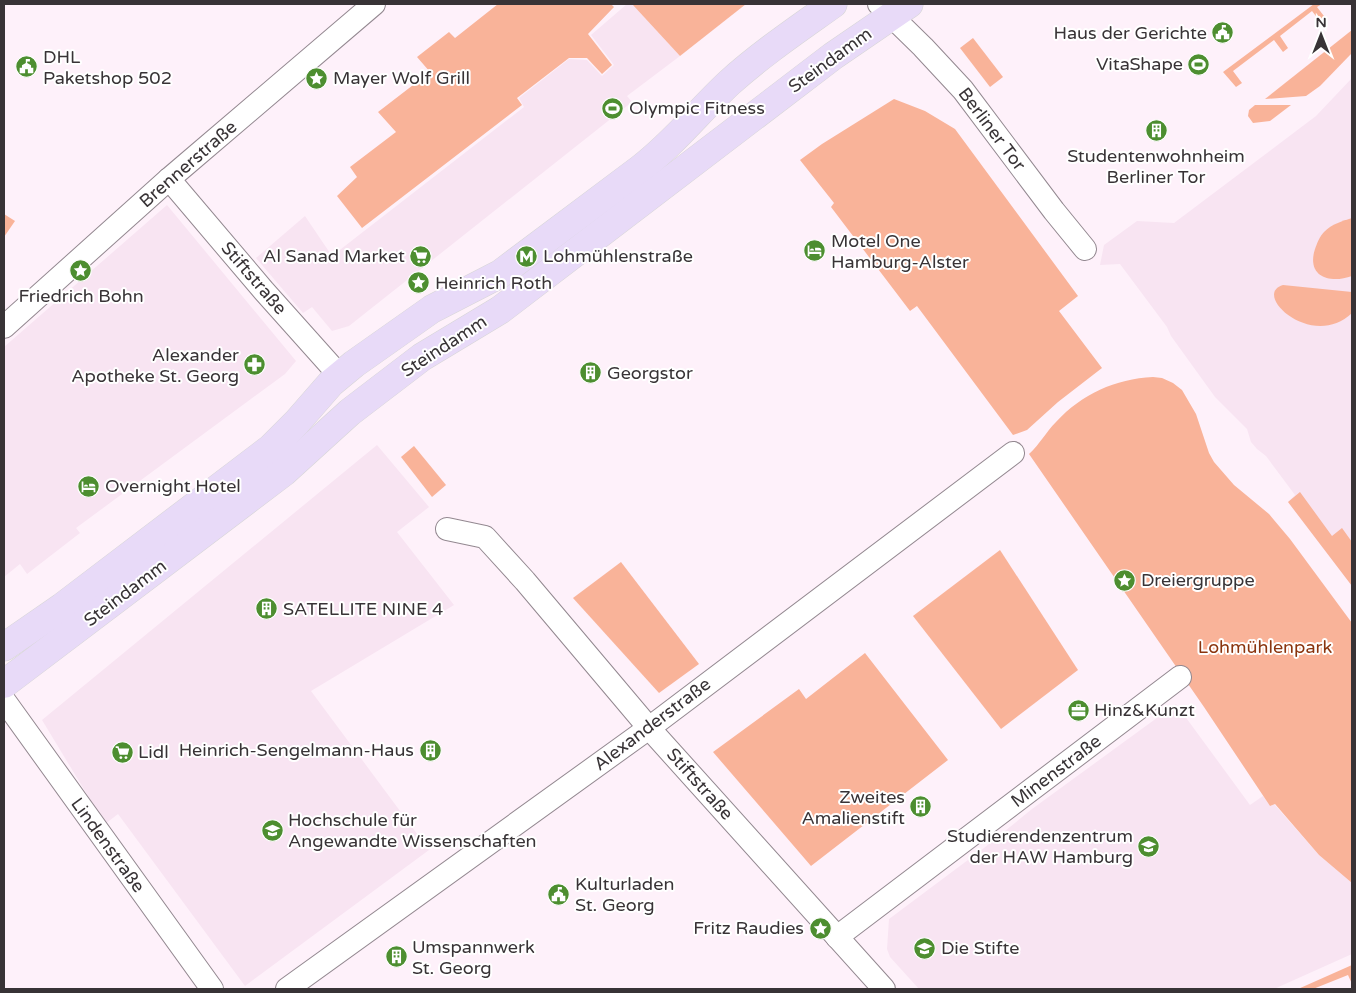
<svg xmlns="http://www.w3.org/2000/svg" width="1356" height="993" font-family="'Varela Round',sans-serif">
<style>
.built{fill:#f8e4f2}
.green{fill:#f9b399}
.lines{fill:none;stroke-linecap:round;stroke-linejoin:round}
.minor-casing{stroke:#938890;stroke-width:24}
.major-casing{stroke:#d7d6d7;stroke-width:29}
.minor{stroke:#fff;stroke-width:22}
.major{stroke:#e8daf8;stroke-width:28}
.labels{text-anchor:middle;stroke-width:4;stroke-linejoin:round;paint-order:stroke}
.poi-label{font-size:18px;fill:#383336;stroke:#fff;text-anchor:start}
.street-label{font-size:18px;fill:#383336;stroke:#fff}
.park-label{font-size:18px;fill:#8a340e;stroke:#fff}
</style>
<rect width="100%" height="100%" fill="#fef1fa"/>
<g class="built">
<path d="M627,4H632L680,56L627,96L632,102L349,326L332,331L312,307L303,313L256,258L305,216L332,256L524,107L519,98L569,59L587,60L602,76L614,65L591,35Z"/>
<path d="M1352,78V586L1288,502L1295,495L1266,456L1257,449L1251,442L1247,429L1215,397L1171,336L1167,327L1120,264L1100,265L1104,245L1137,221L1174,223L1316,116Z"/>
<path d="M167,205L296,361L285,374L76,528L80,533L27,574L20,564L4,577V347Z"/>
<path d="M377,445L429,507L397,532L454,605L311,691L429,850L245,986L118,814L105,824L42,720Z"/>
<path d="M1176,704L1250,805L1263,796L1270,806L1274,804L1319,855L1352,883V954L1274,989H919L890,957L887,949L889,919L984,848L1032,809Z"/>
</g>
<g class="green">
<path d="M498,4H611L614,7L588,34L612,65L602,74L587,58H569L517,98L522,105L362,228L337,196L357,177L350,167L396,132L378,112L430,72L417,57L449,32L455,38Z"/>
<path d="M632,4H746L680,56Z"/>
<path d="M1314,4H1322L1317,7L1327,20L1322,24L1312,11L1280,36L1288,48L1283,52L1274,40L1233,71L1242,83L1236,87L1223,72Z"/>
<path d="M1352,30V53L1320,86L1306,96L1265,99Z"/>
<path d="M973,38L1003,77L990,87L960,48Z"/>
<path d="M894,99L925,111L955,129L1078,296L1059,311L1102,368L1058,402L1027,430L1013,435L917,306L910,311L831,207L834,203L800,160L822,144Z"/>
<path d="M1255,105H1291L1270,121L1253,123L1248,116L1249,110Z"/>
<path d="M4,214L15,221L4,237Z"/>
<path d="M1352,218V276C1330,284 1306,277 1315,249C1317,243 1320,236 1324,232C1332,224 1342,221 1352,218Z"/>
<path d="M1283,285L1352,292V313C1312,351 1251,294 1283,285Z"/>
<path d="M1153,377L1162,378L1173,383L1182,390L1196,414L1209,453L1214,462L1234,485L1269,514L1290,539L1352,623V883L1319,855L1275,804L1270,806L1204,707L1029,454C1040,444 1046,432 1056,422C1082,394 1115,379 1153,377Z"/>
<path d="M414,446L446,485L432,497L401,457Z"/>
<path d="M1300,492L1332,536L1342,528L1352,542V586L1288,502Z"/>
<path d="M1000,550L1078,670L1001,729L913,616Z"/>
<path d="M621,562L699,664L659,693L573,598Z"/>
<path d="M865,653L948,760L811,866L713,752L799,689L806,699Z"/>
<path d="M1352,965V984L1348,975L1313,989H1298Z"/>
</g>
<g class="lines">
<defs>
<g id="minor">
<path d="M879,4L923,47L963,90L1054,211L1085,249"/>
<path d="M169,179L264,291L340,376"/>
<path d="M4,327L169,179L374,4"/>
<path d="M447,529L485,537L525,581L649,728L884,989"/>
<path d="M4,700L212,989"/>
<path d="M837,937L1180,677"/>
<path d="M287,989L649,728L1013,453"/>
</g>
<g id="major">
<path d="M4,647L62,607L271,448L297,422L331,383L354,364L432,309L500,274L640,169C674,143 698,112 729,83C761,54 798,29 833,4"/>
<path d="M4,684L284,472L350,412L422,357L500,310L833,56L909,4"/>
</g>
</defs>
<use href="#minor" class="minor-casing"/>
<use href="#major" class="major-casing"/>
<use href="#minor" class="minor"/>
<use href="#major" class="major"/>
</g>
<defs>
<symbol id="civic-disc" viewBox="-11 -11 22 22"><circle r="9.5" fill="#4d8e30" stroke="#fff"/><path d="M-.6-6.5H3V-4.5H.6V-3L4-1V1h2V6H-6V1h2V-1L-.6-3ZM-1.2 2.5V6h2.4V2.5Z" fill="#fff"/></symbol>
<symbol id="stadium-disc" viewBox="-11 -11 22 22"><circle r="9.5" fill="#4d8e30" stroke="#fff"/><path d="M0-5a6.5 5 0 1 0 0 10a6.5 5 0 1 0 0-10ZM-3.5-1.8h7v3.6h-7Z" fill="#fff"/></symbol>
<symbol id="sight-disc" viewBox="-11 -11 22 22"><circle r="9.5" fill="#4d8e30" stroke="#fff"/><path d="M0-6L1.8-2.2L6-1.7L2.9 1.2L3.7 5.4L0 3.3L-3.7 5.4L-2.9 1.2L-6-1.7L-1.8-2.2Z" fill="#fff"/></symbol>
<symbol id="building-disc" viewBox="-11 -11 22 22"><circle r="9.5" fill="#4d8e30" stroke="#fff"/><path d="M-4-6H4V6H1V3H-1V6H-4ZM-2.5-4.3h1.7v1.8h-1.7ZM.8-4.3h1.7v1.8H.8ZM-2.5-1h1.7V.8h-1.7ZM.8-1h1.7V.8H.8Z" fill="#fff"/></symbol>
<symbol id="hotel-disc" viewBox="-11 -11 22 22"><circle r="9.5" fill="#4d8e30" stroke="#fff"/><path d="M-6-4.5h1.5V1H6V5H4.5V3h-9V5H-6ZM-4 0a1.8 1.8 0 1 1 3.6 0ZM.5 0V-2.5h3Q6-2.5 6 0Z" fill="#fff"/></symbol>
<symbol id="supermarket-disc" viewBox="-11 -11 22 22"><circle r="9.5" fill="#4d8e30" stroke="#fff"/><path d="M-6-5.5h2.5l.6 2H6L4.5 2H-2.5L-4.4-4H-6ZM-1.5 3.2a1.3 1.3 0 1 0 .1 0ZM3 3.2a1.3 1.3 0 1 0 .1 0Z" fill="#fff"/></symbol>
<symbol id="metro-disc" viewBox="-11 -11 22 22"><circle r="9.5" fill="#4d8e30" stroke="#fff"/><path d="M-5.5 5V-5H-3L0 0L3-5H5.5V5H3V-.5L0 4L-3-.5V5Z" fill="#fff"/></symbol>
<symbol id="pharmacy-disc" viewBox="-11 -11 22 22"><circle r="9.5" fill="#4d8e30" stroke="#fff"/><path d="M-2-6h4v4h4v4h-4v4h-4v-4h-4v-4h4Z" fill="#fff"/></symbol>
<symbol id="office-disc" viewBox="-11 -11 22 22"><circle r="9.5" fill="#4d8e30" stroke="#fff"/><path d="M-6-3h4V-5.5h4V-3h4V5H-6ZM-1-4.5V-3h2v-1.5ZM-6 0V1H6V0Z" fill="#fff"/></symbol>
<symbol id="university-disc" viewBox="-11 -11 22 22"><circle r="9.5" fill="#4d8e30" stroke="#fff"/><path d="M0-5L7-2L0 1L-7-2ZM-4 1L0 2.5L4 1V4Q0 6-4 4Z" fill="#fff"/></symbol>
<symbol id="school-disc" viewBox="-11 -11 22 22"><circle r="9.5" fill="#4d8e30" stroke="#fff"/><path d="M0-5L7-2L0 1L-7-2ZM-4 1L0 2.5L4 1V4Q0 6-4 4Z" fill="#fff"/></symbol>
</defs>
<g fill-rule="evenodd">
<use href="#civic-disc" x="1210" y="20" width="25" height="25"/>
<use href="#stadium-disc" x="1186" y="52" width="25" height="25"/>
<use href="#civic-disc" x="14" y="54" width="25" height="25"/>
<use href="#sight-disc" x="304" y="66" width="25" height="25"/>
<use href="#stadium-disc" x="600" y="96" width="25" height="25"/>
<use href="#building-disc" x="1144" y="118" width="25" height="25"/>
<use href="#hotel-disc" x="802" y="238" width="25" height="25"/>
<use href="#supermarket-disc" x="408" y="244" width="25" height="25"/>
<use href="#metro-disc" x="514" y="244" width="25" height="25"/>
<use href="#sight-disc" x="68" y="258" width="25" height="25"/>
<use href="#sight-disc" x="406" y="270" width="25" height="25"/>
<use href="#pharmacy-disc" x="242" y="352" width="25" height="25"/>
<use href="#building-disc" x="578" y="360" width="25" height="25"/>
<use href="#hotel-disc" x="76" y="474" width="25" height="25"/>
<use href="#sight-disc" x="1112" y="568" width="25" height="25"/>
<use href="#building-disc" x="254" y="596" width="25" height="25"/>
<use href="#office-disc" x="1066" y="698" width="25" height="25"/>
<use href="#building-disc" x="418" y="738" width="25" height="25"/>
<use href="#supermarket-disc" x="110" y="740" width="25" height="25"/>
<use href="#building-disc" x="908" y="794" width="25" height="25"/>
<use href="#university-disc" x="260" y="818" width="25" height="25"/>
<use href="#university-disc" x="1136" y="834" width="25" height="25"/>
<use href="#civic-disc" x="546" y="882" width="25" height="25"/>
<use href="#sight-disc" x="808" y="916" width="25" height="25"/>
<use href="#school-disc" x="912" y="936" width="25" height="25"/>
<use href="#building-disc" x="384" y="944" width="25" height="25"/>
</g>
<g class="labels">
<g class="poi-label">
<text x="1207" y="39" text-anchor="end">Haus der Gerichte</text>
<text x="43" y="63">DHL<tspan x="43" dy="21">Paketshop 502</tspan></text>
<text x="1183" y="70" text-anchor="end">VitaShape</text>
<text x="333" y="84">Mayer Wolf Grill</text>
<text x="629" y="114">Olympic Fitness</text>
<text x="1156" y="162" text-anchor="middle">Studentenwohnheim<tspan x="1156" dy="21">Berliner Tor</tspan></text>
<text x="831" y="247">Motel One<tspan x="831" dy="21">Hamburg-Alster</tspan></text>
<text x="405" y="262" text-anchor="end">Al Sanad Market</text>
<text x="543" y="262">Lohmühlenstraße</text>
<text x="435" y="289">Heinrich Roth</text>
<text x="81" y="302" text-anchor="middle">Friedrich Bohn</text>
<text x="239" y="361" text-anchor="end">Alexander<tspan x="239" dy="21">Apotheke St. Georg</tspan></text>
<text x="607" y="379">Georgstor</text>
<text x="105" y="492">Overnight Hotel</text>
<text x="1141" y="586">Dreiergruppe</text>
<text x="283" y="615">SATELLITE NINE 4</text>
<text x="1094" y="716">Hinz&amp;Kunzt</text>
<text x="414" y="756" text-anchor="end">Heinrich-Sengelmann-Haus</text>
<text x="138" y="758">Lidl</text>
<text x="905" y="803" text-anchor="end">Zweites<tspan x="905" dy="21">Amalienstift</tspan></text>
<text x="288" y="826">Hochschule für<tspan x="288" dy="21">Angewandte Wissenschaften</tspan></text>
<text x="1133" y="842" text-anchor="end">Studierendenzentrum<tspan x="1133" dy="21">der HAW Hamburg</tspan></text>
<text x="575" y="890">Kulturladen<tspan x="575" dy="21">St. Georg</tspan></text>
<text x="804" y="934" text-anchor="end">Fritz Raudies</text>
<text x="412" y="953">Umspannwerk<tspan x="412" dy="21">St. Georg</tspan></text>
<text x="941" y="954">Die Stifte</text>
</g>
<g class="street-label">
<text transform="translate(830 60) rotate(-36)" y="6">Steindamm</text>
<text transform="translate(992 129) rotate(53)" y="6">Berliner Tor</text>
<text transform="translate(188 164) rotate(-41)" y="6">Brennerstraße</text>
<text transform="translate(254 278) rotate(49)" y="6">Stiftstraße</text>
<text transform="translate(444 346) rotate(-33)" y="6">Steindamm</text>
<text transform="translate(125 593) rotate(-37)" y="6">Steindamm</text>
<text transform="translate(652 724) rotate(-37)" y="6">Alexanderstraße</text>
<text transform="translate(1056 771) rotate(-37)" y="6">Minenstraße</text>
<text transform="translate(700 784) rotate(48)" y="6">Stiftstraße</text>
<text transform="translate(108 845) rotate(54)" y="6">Lindenstraße</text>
</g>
<g class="park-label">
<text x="1265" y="653">Lohmühlenpark</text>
</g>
</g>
<rect width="1356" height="993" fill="none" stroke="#383336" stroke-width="10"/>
<g transform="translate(1321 35)" stroke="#ffffff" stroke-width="4" paint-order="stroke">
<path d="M0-4L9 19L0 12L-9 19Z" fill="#383336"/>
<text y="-8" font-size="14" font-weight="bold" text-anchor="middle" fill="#383336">N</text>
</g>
</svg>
